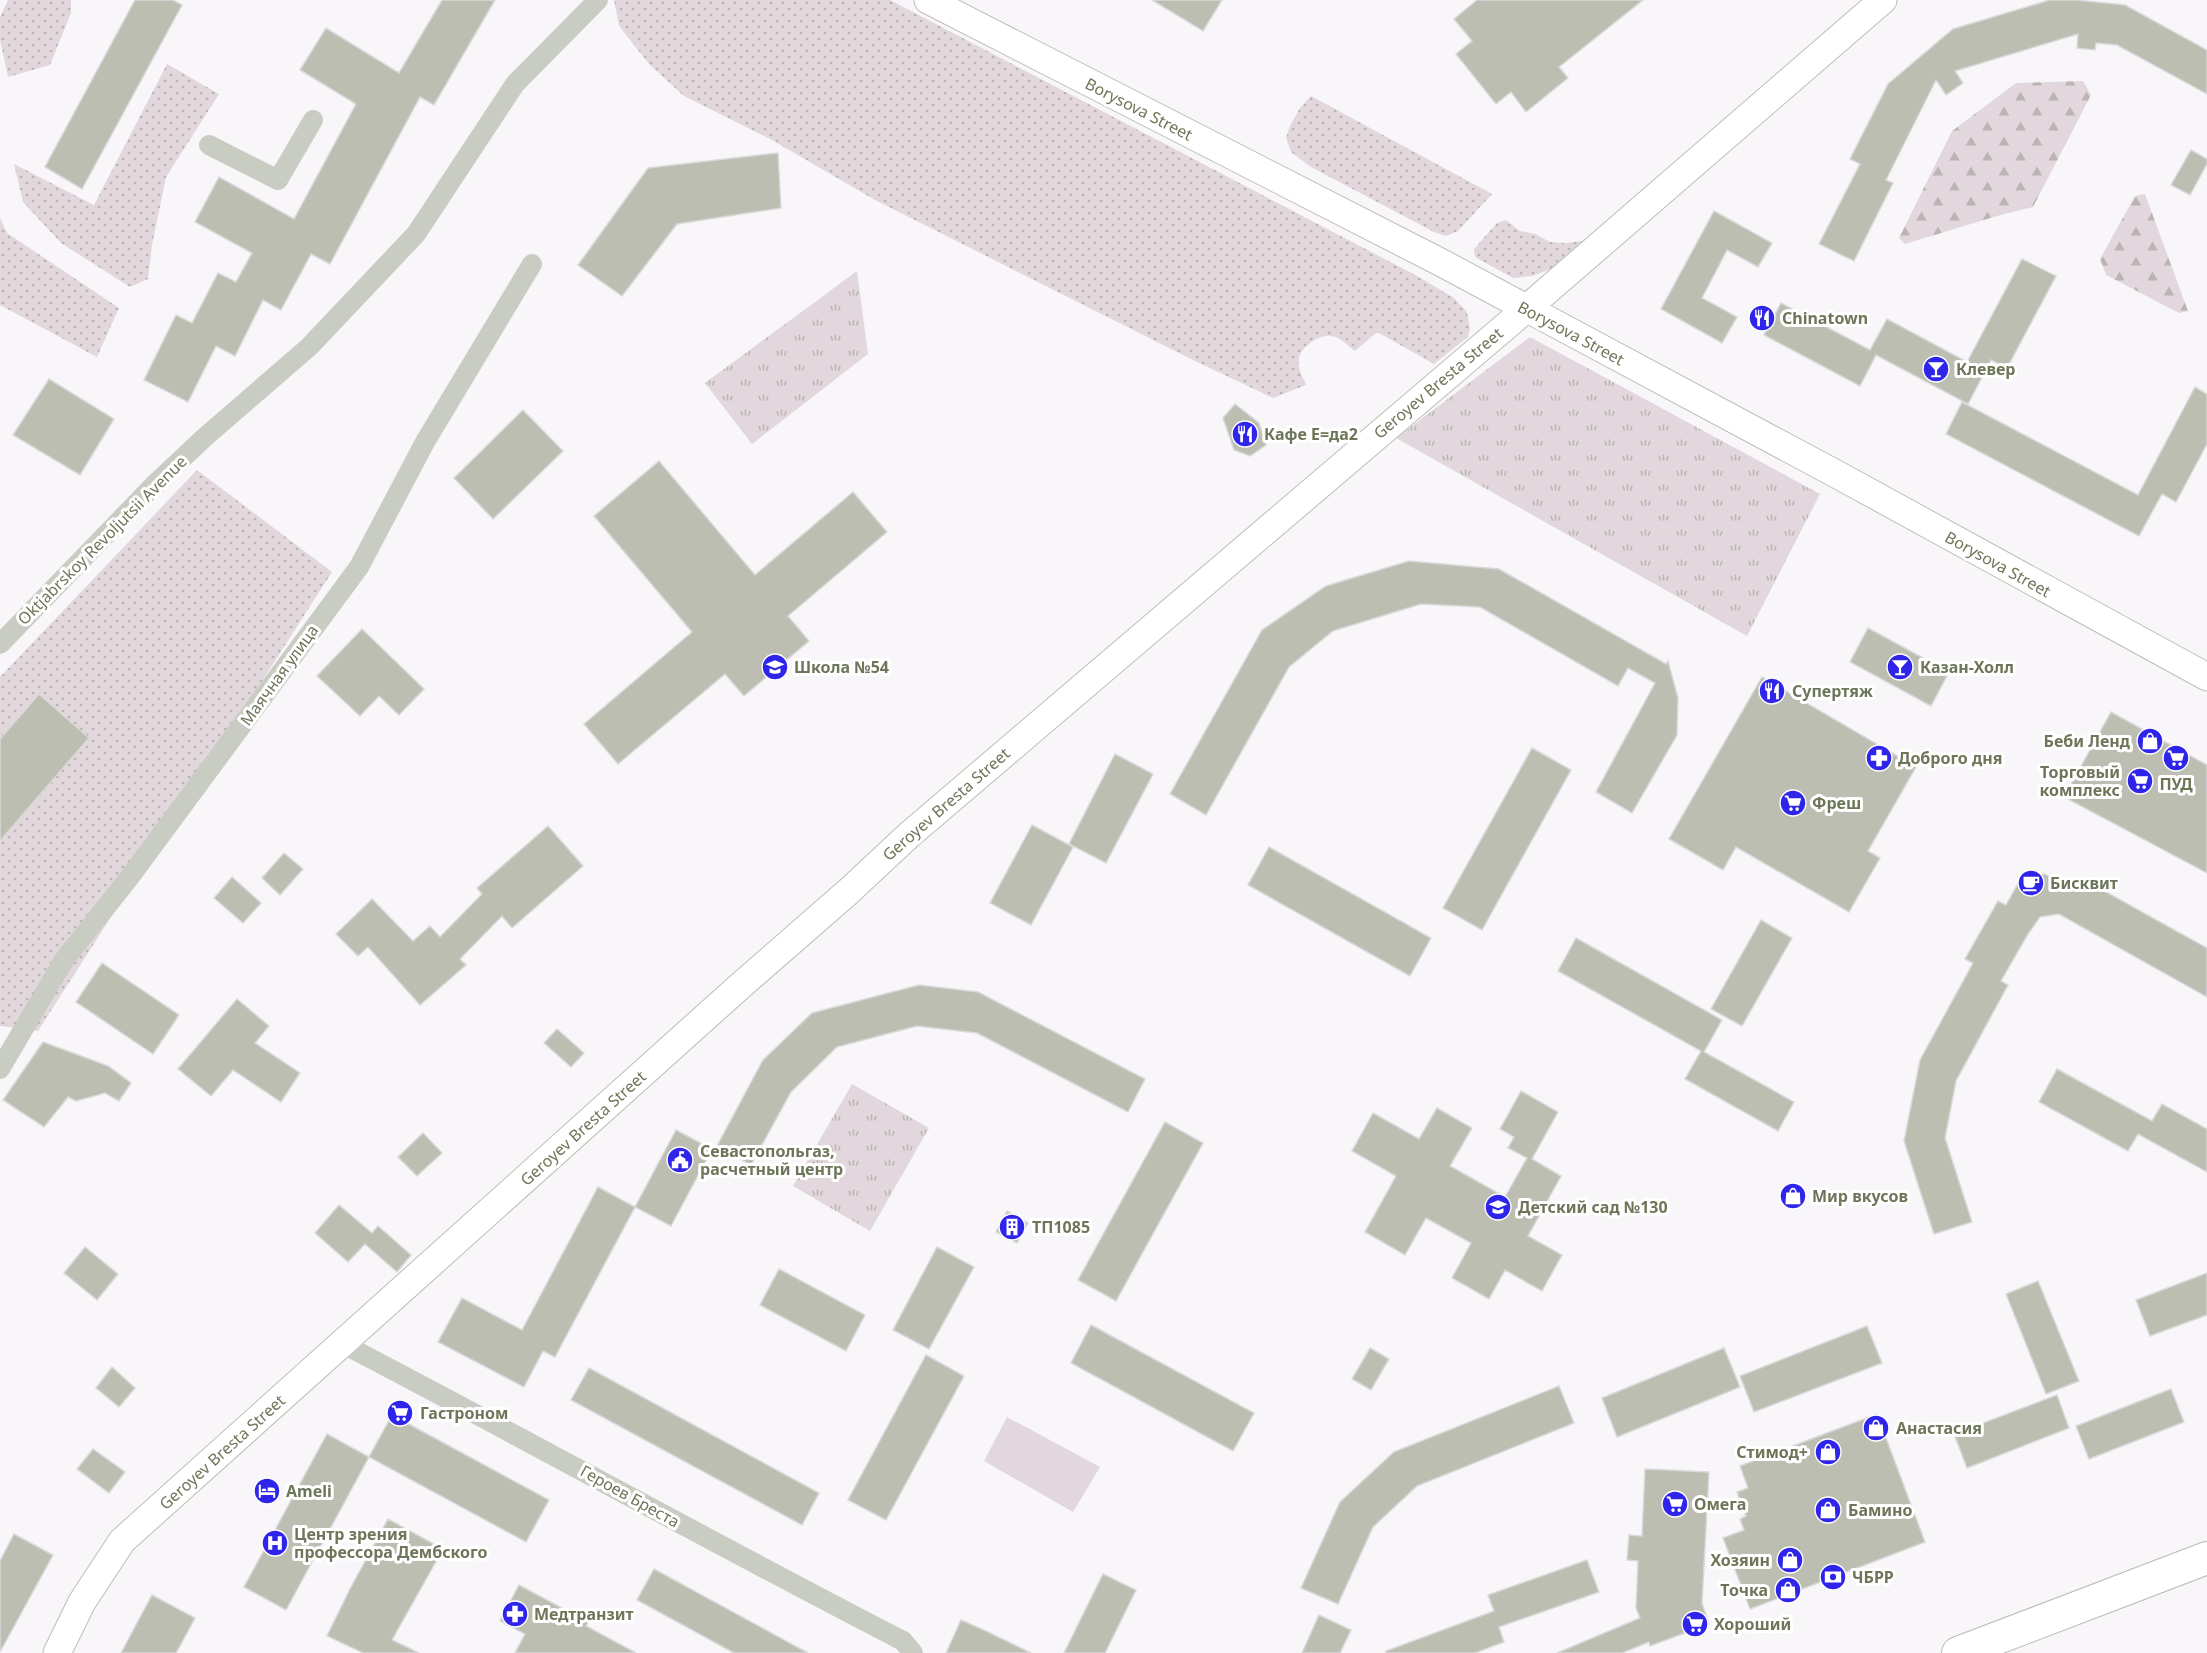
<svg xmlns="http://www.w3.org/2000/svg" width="2207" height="1653" font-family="'Noto Sans',sans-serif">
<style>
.grass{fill:url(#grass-dots)}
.forest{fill:url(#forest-firs)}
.park{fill:url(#park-tufts)}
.pitch{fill:#e1d7dc}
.building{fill:#bcbeb1;stroke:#dad8da;stroke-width:1.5}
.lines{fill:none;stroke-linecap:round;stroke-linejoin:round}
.secondary-casing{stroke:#bcbfb3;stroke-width:29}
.primary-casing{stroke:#babcb2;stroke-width:34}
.street{stroke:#c9ccc3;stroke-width:20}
.secondary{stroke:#fff;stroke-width:27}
.primary{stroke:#fff;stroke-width:32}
.labels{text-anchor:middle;stroke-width:6;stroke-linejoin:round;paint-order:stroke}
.street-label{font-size:16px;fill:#6e7659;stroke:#fff}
.poi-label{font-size:16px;font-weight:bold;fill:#6e7659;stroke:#fff;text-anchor:start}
</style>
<defs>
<pattern id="grass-dots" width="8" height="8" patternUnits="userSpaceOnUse" patternTransform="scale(1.5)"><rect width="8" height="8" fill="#e1d7dc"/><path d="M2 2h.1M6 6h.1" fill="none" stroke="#bbb3b5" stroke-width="1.8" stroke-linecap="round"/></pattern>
<pattern id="forest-firs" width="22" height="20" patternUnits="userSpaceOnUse" patternTransform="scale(1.5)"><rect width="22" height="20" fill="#e1d7dc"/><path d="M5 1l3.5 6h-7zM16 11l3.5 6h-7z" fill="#bbb3b5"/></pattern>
<pattern id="park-tufts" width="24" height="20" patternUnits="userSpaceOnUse" patternTransform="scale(1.5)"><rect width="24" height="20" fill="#e1d7dc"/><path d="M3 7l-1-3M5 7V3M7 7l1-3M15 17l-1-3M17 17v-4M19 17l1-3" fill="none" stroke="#bbb3b5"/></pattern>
</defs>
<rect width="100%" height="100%" fill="#f8f6f9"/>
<g class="grass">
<path d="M8,0H71V13L50,65L8,77L0,40V17Z"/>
<path d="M614,0H890L1419,277L1454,298L1467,312L1470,329L1468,337L1434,364L1377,332L1355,351C1348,346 1340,337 1331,336C1325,335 1318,338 1313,341C1293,354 1297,366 1306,385L1273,398L1195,361L875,200L772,140L684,96L649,64L619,26Z"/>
<path d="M167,64L219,94L166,177L152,245L148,279L130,287L61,243L23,202L14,164L94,205Z"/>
<path d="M1311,96L1492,194L1458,231L1446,236L1434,232L1311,167L1291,152L1286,138L1290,126L1300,108Z"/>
<path d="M0,218L7,233L119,308L97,357L0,305Z"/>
<path d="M1506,220L1520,231L1535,234L1550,242L1566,243L1589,240L1567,263L1532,276L1513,278L1475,257L1474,249L1497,223Z"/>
<path d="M197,470L332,572L38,1031L0,1026V677Z"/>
</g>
<g class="forest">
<path d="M2083,81L2091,95L2033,207L1997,216L1905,244L1899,238L1952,131L2016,83Z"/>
<path d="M2145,194L2188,311L2179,313L2106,275L2100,259L2135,196Z"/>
</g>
<g class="park">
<path d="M857,271L868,354L752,444L705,383Z"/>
<path d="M1530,337L1820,494L1747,636L1396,438Z"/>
<path d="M852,1084L929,1128L870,1231L793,1186Z"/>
</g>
<path class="pitch" d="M1007,1417L1100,1467L1073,1512L984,1461Z"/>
<g class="building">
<path d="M135,0H173L182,5L82,189L45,167Z"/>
<path d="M442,0H495L434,105L420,97L330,264L311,254L281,310L263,300L235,356L216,346L188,402L144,380L176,315L192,323L218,273L236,282L252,253L195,222L219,177L294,219L356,104L300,70L326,28L399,73Z"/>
<path d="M1152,0H1222L1203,31Z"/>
<path d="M1477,0H1643L1559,67L1568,78L1526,112L1511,92L1496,104L1456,54L1472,41L1454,19Z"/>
<path d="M2050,0H2076L2125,5L2207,50V94L2117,45L2096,43L2095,50L2077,48L2078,34L1955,71L1963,83L1946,95L1936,80L1886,180L1893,183L1854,261L1819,244L1860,164L1850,159L1888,84L1953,29Z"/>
<path d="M2191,150L2207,159V164L2190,195L2171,185Z"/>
<path d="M778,153L781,208L677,224L622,296L578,265L648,168Z"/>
<path d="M1714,211L1772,243L1758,267L1727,250L1702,298L1737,317L1722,343L1661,309Z"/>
<path d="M2022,259L2056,276L2007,368L1991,360L1968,404L1876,355L1860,386L1764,335L1781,303L1870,350L1887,319L1967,362Z"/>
<path d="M49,379L114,419L80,475L13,435Z"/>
<path d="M2195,387L2207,394V444L2176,502L2162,494L2139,536L1946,434L1962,402L2138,495Z"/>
<path d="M1235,404L1259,423L1266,445L1250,456L1234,450L1223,418Z"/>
<path d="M523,410L563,451L493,519L454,478Z"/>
<path d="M659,461L755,575L853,492L887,532L788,616L809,641L744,696L725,674L618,764L584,724L692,632L594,516Z"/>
<path d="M1409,561L1499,569L1666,664L1668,661L1678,698L1677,735L1632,813L1596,792L1655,683L1628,668L1618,686L1480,607L1421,604L1333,631L1289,667L1206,815L1170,794L1262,630L1326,586Z"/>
<path d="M1868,628L1949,672L1931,706L1850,662Z"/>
<path d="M362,629L424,689L399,715L379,696L360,716L317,676Z"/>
<path d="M1762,677L1916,767L1868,851L1880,858L1849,912L1736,847L1723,870L1669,839Z"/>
<path d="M39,694L89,738L0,841V739Z"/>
<path d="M2111,712L2207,765V873L2064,797Z"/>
<path d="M1532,748L1571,770L1482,930L1443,908Z"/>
<path d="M1115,754L1153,774L1106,863L1069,844Z"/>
<path d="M1032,825L1073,847L1031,925L990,903Z"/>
<path d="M548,826L583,866L512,928L502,916L460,959L466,965L420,1005L368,947L358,956L336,934L372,899L413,941L430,926L440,937L482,894L477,888Z"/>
<path d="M1269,847L1431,938L1410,976L1248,885Z"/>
<path d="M284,853L303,869L280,895L262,878Z"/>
<path d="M2044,874L2076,887L2081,878L2207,948V997L2059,914L2040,917L2028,934L2001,981L2008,985L1956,1081L1945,1138L1972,1222L1934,1234L1904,1141L1920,1060L1973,963L1965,959L1998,901L2006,905L2020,880Z"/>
<path d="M232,877L261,903L243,923L214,898Z"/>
<path d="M1761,920L1792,938L1742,1026L1711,1009Z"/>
<path d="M1576,938L1722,1020L1704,1052L1794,1102L1778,1131L1685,1079L1701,1051L1558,971Z"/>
<path d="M102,963L179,1015L153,1054L76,1002Z"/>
<path d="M919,985L978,992L1145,1079L1128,1112L977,1033L917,1026L837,1047L791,1092L751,1165L717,1146L763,1060L812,1013Z"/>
<path d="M237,999L269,1026L255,1043L300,1073L281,1102L233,1070L211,1096L178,1069Z"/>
<path d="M557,1029L584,1053L571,1067L544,1043Z"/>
<path d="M43,1042L108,1066L131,1083L119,1101L105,1093L76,1101L68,1097L44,1127L3,1100Z"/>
<path d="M2057,1069L2152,1121L2162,1104L2207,1129V1172L2138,1134L2128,1151L2039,1102Z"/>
<path d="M1521,1091L1558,1112L1532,1159L1561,1176L1528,1236L1562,1255L1542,1291L1505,1270L1489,1299L1452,1278L1471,1243L1426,1218L1405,1255L1365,1232L1396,1176L1352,1151L1373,1113L1419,1139L1437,1108L1472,1128L1450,1166L1505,1197L1527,1158L1508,1148L1514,1137L1500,1129Z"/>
<path d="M1165,1122L1203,1143L1116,1301L1078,1280Z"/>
<path d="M676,1130L712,1149L671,1226L635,1207Z"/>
<path d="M423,1133L442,1153L417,1176L398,1157Z"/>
<path d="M598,1187L635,1207L555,1357L543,1351L524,1387L438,1342L462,1298L522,1330Z"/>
<path d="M339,1205L372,1233L378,1226L411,1255L397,1272L365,1244L348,1262L315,1233Z"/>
<path d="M1007,1211L1028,1223L1017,1243L996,1232Z"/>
<path d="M85,1247L118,1274L97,1300L64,1273Z"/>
<path d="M937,1247L974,1267L929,1349L893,1330Z"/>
<path d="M779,1269L865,1315L846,1351L760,1305Z"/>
<path d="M2207,1273V1315L2150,1336L2136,1300Z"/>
<path d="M2038,1281L2079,1381L2046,1394L2006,1294Z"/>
<path d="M1091,1325L1254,1413L1233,1451L1071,1363Z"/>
<path d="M1867,1326L1882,1363L1754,1412L1740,1376Z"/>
<path d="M1370,1348L1389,1359L1371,1390L1352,1379Z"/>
<path d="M1724,1348L1740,1387L1617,1437L1602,1398Z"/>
<path d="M926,1355L964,1376L886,1520L848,1500Z"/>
<path d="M112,1367L135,1388L119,1407L96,1388Z"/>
<path d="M589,1368L819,1493L802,1525L571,1400Z"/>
<path d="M1559,1386L1574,1423L1417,1486L1373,1527L1338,1604L1301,1588L1340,1502L1394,1452Z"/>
<path d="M2171,1389L2184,1422L2089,1459L2076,1426Z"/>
<path d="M2057,1395L2069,1428L1967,1468L1954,1434Z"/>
<path d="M1877,1414L1925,1542L1750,1609L1723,1538L1744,1530L1740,1519L1746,1516L1737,1492L1748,1488L1740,1466Z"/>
<path d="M392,1415L549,1500L526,1542L369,1457Z"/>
<path d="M327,1434L369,1457L286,1610L244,1587Z"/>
<path d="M93,1449L125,1472L109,1493L77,1469Z"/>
<path d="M1645,1469L1709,1472L1702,1603L1709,1624L1650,1646L1649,1642L1622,1653H1557L1640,1618L1636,1608L1638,1561L1627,1560L1629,1535L1642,1536Z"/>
<path d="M388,1519L443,1549L392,1640L419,1653H363L327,1636L350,1589Z"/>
<path d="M14,1534L53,1555L0,1652V1561Z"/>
<path d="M1587,1560L1599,1592L1499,1627L1504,1642L1475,1653H1386V1651L1494,1611L1488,1595Z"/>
<path d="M654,1569L808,1653H734L637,1600Z"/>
<path d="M1103,1574L1136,1590L1105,1653H1064Z"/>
<path d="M519,1585L588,1622L586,1626L636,1653H515L525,1634L500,1621Z"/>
<path d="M152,1595L195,1618L176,1653H121Z"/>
<path d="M1319,1615L1351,1630L1340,1653H1302Z"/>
<path d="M961,1620L986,1631L1031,1653H946Z"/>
</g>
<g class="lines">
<defs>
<g id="secondary">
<path d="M928,0L1442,263L1838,475L2207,677"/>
<path d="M57,1653L82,1602L122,1541L739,987L849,891L909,835L1526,309L1883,0"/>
</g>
<path id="primary" d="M1958,1653L2207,1558"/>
</defs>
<use href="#secondary" class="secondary-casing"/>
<use href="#primary" class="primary-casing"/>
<g class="street">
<path d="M209,145L278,180L313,120"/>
<path d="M0,644L155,484L205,437L309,347L416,234L515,84L598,0"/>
<path d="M0,1069L64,960L129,878L359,567L425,442L532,264"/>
<path d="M343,1344C531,1442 715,1544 903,1641L913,1653"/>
</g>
<use href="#secondary" class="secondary"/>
<use href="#primary" class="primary"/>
</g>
<defs>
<symbol id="restaurant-disc" viewBox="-11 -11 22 22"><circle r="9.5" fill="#2f25ea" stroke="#fff"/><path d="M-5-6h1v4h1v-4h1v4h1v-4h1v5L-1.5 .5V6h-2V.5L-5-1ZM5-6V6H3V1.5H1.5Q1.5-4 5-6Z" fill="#fff"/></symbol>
<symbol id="bar-disc" viewBox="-11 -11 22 22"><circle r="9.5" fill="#2f25ea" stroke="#fff"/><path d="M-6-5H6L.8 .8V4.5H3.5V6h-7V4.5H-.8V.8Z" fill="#fff"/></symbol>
<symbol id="school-disc" viewBox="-11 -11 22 22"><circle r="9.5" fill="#2f25ea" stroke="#fff"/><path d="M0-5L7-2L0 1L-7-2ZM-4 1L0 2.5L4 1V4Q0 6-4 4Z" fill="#fff"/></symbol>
<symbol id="shop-disc" viewBox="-11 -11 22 22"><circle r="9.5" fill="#2f25ea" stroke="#fff"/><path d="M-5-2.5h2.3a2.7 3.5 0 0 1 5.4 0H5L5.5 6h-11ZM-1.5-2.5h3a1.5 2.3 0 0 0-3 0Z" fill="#fff"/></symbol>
<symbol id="pharmacy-disc" viewBox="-11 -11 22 22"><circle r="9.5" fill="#2f25ea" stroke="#fff"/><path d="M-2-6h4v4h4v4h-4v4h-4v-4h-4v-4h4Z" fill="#fff"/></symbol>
<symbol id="supermarket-disc" viewBox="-11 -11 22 22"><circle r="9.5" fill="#2f25ea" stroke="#fff"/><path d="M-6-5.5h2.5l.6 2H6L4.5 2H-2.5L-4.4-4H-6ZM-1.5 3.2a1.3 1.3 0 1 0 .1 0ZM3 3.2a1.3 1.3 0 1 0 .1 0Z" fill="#fff"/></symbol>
<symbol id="cafe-disc" viewBox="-11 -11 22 22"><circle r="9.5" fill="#2f25ea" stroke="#fff"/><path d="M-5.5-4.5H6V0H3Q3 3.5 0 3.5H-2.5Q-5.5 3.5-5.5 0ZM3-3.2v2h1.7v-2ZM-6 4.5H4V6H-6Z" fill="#fff"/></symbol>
<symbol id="civic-disc" viewBox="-11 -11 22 22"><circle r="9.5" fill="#2f25ea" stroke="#fff"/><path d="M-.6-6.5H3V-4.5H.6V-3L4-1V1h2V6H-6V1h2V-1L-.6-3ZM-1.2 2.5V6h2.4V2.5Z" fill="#fff"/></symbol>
<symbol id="building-disc" viewBox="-11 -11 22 22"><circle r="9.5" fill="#2f25ea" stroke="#fff"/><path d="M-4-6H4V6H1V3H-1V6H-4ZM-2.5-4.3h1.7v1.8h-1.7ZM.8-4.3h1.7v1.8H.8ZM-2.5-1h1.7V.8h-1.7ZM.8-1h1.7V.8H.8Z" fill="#fff"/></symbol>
<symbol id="hotel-disc" viewBox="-11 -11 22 22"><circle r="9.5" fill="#2f25ea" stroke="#fff"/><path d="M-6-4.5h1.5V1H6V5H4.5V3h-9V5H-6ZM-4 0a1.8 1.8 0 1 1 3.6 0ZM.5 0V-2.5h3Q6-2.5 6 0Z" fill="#fff"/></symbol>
<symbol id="hospital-disc" viewBox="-11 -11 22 22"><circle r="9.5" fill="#2f25ea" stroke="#fff"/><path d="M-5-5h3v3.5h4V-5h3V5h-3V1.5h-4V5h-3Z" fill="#fff"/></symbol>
<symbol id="bank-disc" viewBox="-11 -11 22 22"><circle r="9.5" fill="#2f25ea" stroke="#fff"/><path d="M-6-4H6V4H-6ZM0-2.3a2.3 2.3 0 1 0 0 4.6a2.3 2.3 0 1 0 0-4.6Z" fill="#fff"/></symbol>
</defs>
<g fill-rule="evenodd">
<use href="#restaurant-disc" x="1747" y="303" width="30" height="30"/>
<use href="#bar-disc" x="1921" y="354" width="30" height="30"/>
<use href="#restaurant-disc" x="1230" y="419" width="30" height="30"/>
<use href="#school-disc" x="760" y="652" width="30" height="30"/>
<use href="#bar-disc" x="1885" y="652" width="30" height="30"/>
<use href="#restaurant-disc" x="1757" y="676" width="30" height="30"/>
<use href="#shop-disc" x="2135" y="726" width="30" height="30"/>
<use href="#pharmacy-disc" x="1864" y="743" width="30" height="30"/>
<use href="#supermarket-disc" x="2161" y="743" width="30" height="30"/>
<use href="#supermarket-disc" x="2125" y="766" width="30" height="30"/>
<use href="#supermarket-disc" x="1778" y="788" width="30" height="30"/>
<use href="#cafe-disc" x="2016" y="868" width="30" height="30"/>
<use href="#civic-disc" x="665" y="1145" width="30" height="30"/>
<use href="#shop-disc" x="1778" y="1181" width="30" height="30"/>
<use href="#school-disc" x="1483" y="1192" width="30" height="30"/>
<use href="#building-disc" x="997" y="1212" width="30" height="30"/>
<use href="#supermarket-disc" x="385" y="1398" width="30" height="30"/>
<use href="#shop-disc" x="1861" y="1413" width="30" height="30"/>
<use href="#shop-disc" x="1813" y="1437" width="30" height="30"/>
<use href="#hotel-disc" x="252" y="1476" width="30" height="30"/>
<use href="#supermarket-disc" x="1660" y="1489" width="30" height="30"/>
<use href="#shop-disc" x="1813" y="1495" width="30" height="30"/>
<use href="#hospital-disc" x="260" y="1528" width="30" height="30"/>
<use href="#shop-disc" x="1775" y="1545" width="30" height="30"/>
<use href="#bank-disc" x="1818" y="1562" width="30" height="30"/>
<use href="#shop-disc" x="1773" y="1575" width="30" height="30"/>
<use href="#pharmacy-disc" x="500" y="1599" width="30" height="30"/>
<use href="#supermarket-disc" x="1680" y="1609" width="30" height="30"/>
</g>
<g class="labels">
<g class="street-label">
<text transform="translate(1139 109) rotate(27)" y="6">Borysova Street</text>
<text transform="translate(1571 333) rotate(28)" y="6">Borysova Street</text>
<text transform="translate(1438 383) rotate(-40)" y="6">Geroyev Bresta Street</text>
<text transform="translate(102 540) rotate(-45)" y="6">Oktjabrskoy Revoljutsii Avenue</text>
<text transform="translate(1998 564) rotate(29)" y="6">Borysova Street</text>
<text transform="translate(279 675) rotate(-54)" y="6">Маячная улица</text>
<text transform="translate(946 804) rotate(-41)" y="6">Geroyev Bresta Street</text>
<text transform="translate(583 1128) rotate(-42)" y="6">Geroyev Bresta Street</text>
<text transform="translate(222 1452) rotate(-42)" y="6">Geroyev Bresta Street</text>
<text transform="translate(630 1496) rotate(29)" y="6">Героев Бреста</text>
</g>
<g class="poi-label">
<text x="1782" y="324">Chinatown</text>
<text x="1956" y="375">Клевер</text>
<text x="1264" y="440">Кафе Е=да2</text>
<text x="794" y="673">Школа №54</text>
<text x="1920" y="673">Казан-Холл</text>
<text x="1792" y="697">Супертяж</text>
<text x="2130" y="747" text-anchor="end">Беби Ленд</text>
<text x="1898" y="764">Доброго дня</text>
<text x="2120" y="778" text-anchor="end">Торговый<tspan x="2120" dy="18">комплекс</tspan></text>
<text x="2176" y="790" text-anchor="middle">ПУД</text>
<text x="1812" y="809">Фреш</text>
<text x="2050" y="889">Бисквит</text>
<text x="700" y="1157">Севастопольгаз,<tspan x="700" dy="18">расчетный центр</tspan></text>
<text x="1812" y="1202">Мир вкусов</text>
<text x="1518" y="1213">Детский сад №130</text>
<text x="1032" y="1233">ТП1085</text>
<text x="420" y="1419">Гастроном</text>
<text x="1896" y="1434">Анастасия</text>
<text x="1808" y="1458" text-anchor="end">Стимод+</text>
<text x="286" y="1497">Ameli</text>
<text x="1694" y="1510">Омега</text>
<text x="1848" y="1516">Бамино</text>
<text x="294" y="1540">Центр зрения<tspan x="294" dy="18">профессора Дембского</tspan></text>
<text x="1770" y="1566" text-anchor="end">Хозяин</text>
<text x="1852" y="1583">ЧБРР</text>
<text x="1768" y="1596" text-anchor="end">Точка</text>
<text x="534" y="1620">Медтранзит</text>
<text x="1714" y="1630">Хороший</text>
</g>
</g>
</svg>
